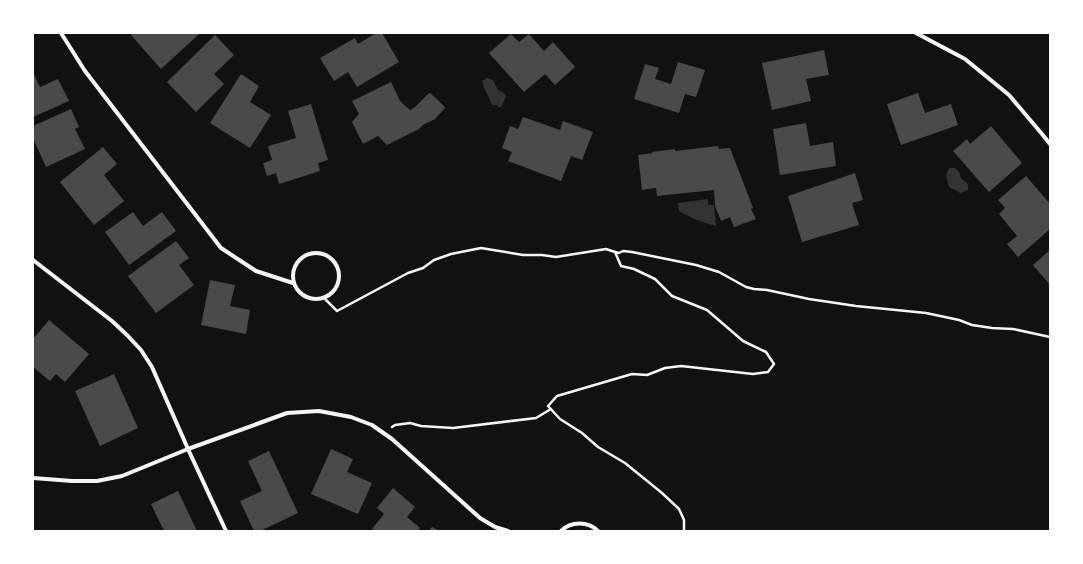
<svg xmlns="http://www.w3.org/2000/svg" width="1083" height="564" font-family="Raleway,sans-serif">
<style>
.water{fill:#333}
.building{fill:#4a4a4a}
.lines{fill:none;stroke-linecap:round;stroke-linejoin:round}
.path{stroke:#f5f5f5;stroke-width:2.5}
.minor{stroke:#f5f5f5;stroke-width:4}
</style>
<rect width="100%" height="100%" fill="#111"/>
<g class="water">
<path d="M487,78L493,80L498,90L504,93L506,96L502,106L499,107L496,105H492C489,96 484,90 482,81Z"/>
<path d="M950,168H955L959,172L961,178L968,184V190L960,193C957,190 953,190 949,187C948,179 943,175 950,168Z"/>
<path d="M708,199V205H714L716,226L696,220L679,211L678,203Z"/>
</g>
<g class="building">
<path d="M133,33H198L199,34L161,69L131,35Z"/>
<path d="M376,33H382L399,62L357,87L348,72L334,81L320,58L355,38L358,44Z"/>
<path d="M511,34L519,42L529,34L544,51L553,42L575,67L555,85L545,74L524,92L489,53Z"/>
<path d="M215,35L234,55L214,74L224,84L196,112L167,82Z"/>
<path d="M824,50L829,75L806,79L811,101L772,110L762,63Z"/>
<path d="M678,62L705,70L696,97L685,94L679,113L634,99L645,64L659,68L655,79L671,84Z"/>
<path d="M33,72L40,87L58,79L69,101L33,117Z"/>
<path d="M241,74L259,86L250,102L271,115L250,148L210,123Z"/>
<path d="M391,82L400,101L410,110L415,107L427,95L430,93L444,106L445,108L435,119L423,125L419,129L387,145L378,136L363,144L352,122L359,114L352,101Z"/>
<path d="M918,93L925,113L951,104L958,125L901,145L887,104Z"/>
<path d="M311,104L328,160L318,163L320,171L279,184L276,173L267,176L263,163L272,160L268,146L296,138L288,111Z"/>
<path d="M71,109L79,127L75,129L85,149L46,167L33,138V126Z"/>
<path d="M523,117L560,130L563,121L593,132L582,160L571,156L561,181L508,161L512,152L502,148L510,126L518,129Z"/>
<path d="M806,123L810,146L833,142L836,166L780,175L773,129Z"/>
<path d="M991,126L1022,163L989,192L953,151L967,139L970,144Z"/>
<path d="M718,146L719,149L730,148L753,208L751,209L756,219L734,227L730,217L721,221L715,206L714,190L657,196L656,188L642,190L638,155L653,153L652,152L675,149V151Z"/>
<path d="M103,147L117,164L104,175L124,201L94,225L60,182Z"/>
<path d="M855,173L863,200L852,203L859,225L802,242L788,196Z"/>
<path d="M1026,176L1050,204V229L1018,257L1007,244L1017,236L999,214L1005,208L998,200Z"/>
<path d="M133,212L143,226L162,212L176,231L129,265L105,232Z"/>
<path d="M176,241L189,258L179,265L194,285L156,313L128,276Z"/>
<path d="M1050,250V285L1033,265Z"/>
<path d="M210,280L235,285L230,306L250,310L246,334L201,325Z"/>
<path d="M49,320L89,354L65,382L56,374L50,381L33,367V339Z"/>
<path d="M114,374L138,428L100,446L75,391Z"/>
<path d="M331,449L353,459L347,472L372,483L358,514L311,494Z"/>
<path d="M269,451L298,513L260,531H254L240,501L262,491L248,461Z"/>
<path d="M393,488L415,507L407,517L420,528L418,531H375L372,529L384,514L377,508Z"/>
<path d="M178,491L197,531H164L151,504Z"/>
<path d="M432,527L439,531H429Z"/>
</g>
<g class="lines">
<g class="path">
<path d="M324,298L337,311L408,273L423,268L434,260L451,254L481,248L523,255H542L556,257L606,249L615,252"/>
<path d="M392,427L395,425L410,423L421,426L453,428L536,418L551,409"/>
<path d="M684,531V520L679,509L662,493L625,463L598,447L582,433L560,419L548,406L557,396L632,374L647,375L665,368L681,366L753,374L768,372L774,364L766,352L743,341L707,310L672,296L655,279L634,269L621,266L615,252L619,253L623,251L632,252L696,265L719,272L746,287L754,289L767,290L809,299L856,306L926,313L959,320L972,325L992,328L1013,329L1050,337"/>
</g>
<g class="minor">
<path d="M61,33L85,71L221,248L256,271L293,283"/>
<path d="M916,33L965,59L1009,95L1042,134L1050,144"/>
<circle cx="316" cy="276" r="23"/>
<path d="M33,260L112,321L127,335L141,350L152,367L188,449L226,531"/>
<path d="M33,478L72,481H97L122,476L188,449L287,413L319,411L351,417L372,425L392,439L480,518L495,527L508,531"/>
<path d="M561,531C571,521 588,521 598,531"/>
</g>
</g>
<rect width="1083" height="564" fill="none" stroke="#ffffff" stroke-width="68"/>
</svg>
